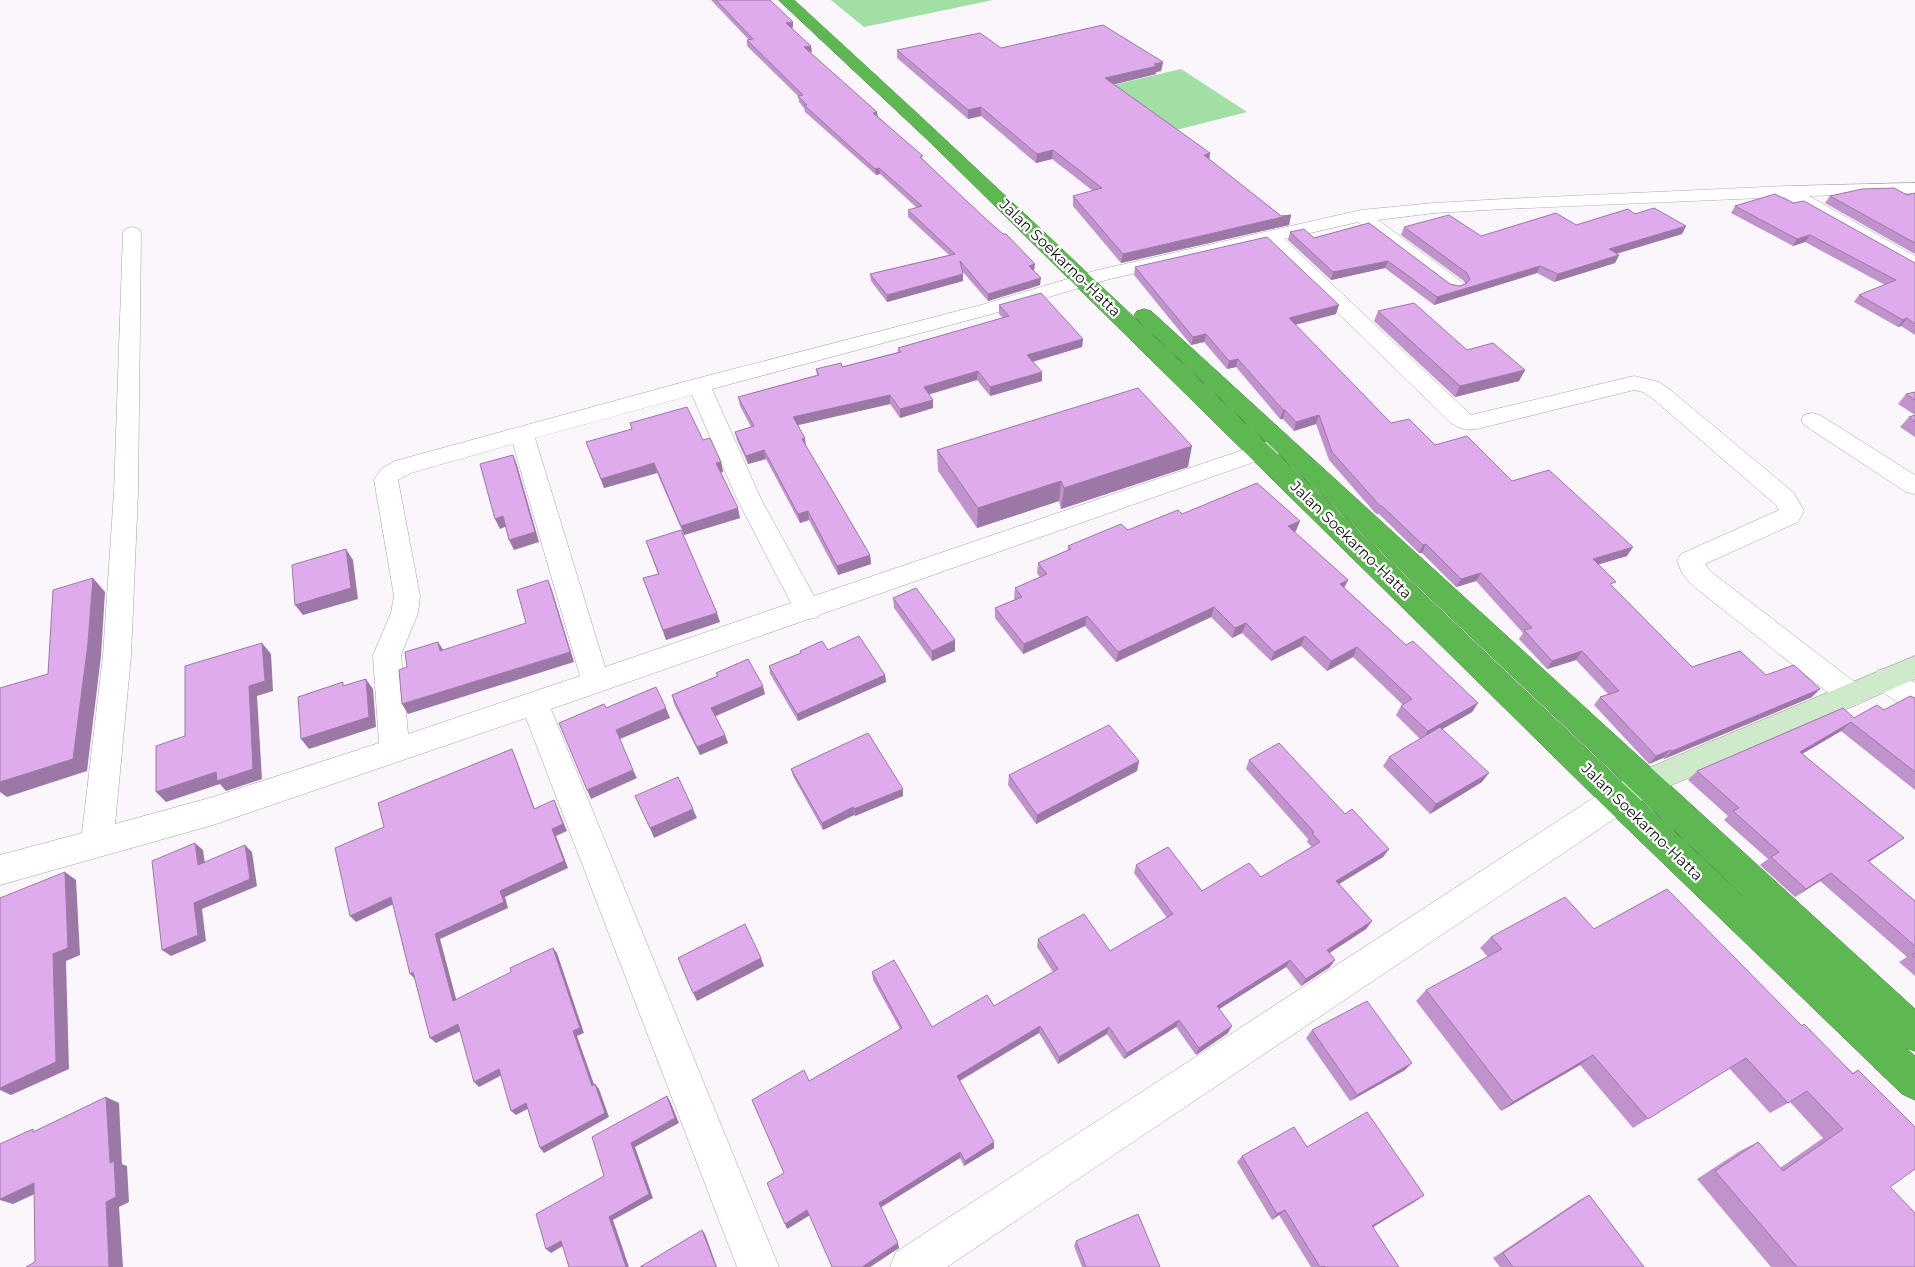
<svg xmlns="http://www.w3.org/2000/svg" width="1915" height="1267" font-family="Montserrat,sans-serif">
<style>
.green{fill:#a2dfa4}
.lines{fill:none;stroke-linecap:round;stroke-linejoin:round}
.street-casing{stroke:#a6a2a6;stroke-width:1}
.secondary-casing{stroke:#a6a2a6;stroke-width:1}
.highway-casing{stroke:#437d3b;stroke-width:1}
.street{fill:#fff;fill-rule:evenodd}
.secondary{fill:#cfeacb;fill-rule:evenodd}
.highway{fill:#5eb852;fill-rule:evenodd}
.wall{fill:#c093cc}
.shaded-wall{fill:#9c78a6}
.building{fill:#dfabed;stroke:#9c78a6}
.labels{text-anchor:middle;stroke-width:4.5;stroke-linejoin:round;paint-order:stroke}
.street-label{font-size:15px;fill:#100f10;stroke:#fff}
</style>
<rect width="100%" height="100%" fill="#faf6fb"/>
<g class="green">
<path d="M831,0H993L864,27Z"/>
<path d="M1181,69L1247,112L1176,130L1113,85Z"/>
</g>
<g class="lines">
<defs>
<g id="street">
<path d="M1915,183V193L1809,196L1915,256V270L1908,268L1784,197L1504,209L1434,213L1378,220L1462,282L1465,286L1462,290L1455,292L1448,290L1358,222L1284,239L1471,415L1634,376L1659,382L1668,388L1794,493L1804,511L1798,522L1705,564L1710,571L1861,687L1865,695L1861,703L1851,707L1841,703L1692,585L1682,573L1677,561L1681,554L1779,510L1776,505L1652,398L1643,392L1634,390L1477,429C1466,430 1460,429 1451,423L1266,243L1106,280L995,313L712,389L761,499L814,596L1275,439L1283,436L1291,439L1295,444L1291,449L819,615L818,617L806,620L551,709L779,1267H737L526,718L213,825L0,885V855L82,833L103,656L114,492L123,233L125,229L132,227L139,229L141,233L138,492L131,656L115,824L213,797L379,743L373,655L391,613L394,596L374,480L381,469L395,461L691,380L981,305L1094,271L1361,210L1434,203L1504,199L1787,186ZM692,395L737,499L791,603L605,667L535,438ZM513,444L580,676L408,734L401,655L418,613L420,596L398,480L411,473Z"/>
<path d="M1812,413L1820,415L1915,475V494L1906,492L1804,425L1801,420L1804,415Z"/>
<path d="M1887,668L1897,671L1915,683V710C1900,705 1880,693 1873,679L1877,671Z"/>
<path d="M1618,786L1629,789L1634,799L1629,809L947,1267H890L896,1252L1607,789Z"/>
</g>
<path id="secondary" d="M1915,656V679L1656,792C1641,801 1634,809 1617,802L1613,793L1617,784L1634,774Z"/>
<path id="highway" d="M779,0H794C1121,298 1435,609 1759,911L1137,319L1134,315L1137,311L1144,309L1151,311L1915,1009V1051L1906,1048L1915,1056V1100L1902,1094L1607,809L932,144Z"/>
</defs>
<use href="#street" class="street-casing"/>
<use href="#secondary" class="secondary-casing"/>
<use href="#highway" class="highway-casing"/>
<use href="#street" class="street"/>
<use href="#secondary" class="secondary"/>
<use href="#highway" class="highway"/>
</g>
<g class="wall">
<path d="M711,0H770L793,27L792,28L812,52H810L923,159L1034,271L1040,285L988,301L962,271L963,281L887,302L871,281L870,274L949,255L908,217V210L917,208L880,174L876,175L805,112L804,108L799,102L798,96L747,46V40H749Z"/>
<path d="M1001,48L1163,62L1161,71L1156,72V74L1114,84L1281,216L1291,215L1289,225L1121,263L1073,206V196L1093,191L1052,159L1036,163L981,116L968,119L897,58V50Z"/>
<path d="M1915,193V254L1825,203L1830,196L1907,195Z"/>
<path d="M1735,206L1915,263V335L1901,326L1898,327L1854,302L1859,295L1885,285L1805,242L1793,246L1731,213Z"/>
<path d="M1635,214L1686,226L1682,234L1616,254L1619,255L1615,263L1554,282L1537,273L1434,305L1385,268L1331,280L1288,240L1290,232L1314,238L1369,223L1450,284L1459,286L1465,284L1464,281L1401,235L1404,227L1481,236L1576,225Z"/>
<path d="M1135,267L1336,314L1295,325L1391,423L1435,445L1512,481L1627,556L1598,564L1612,586L1692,667L1766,675L1812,697L1664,759L1663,758L1649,764L1594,705L1600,697L1608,694L1576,660L1547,669L1519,639L1523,633L1476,581L1456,587L1422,553H1419L1379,514H1376L1329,460L1316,424L1294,431L1283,419H1280L1236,367L1227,369L1204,342L1191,345L1134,275Z"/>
<path d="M999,305L1083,339L1082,347L1033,362L1042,381L990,396L977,380L929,394L933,408L900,418L890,404L798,425L806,446L870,555L871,564L838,575L809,520L800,523L766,459L748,464L737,440L735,432L751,427L740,406L738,397L817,375L816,369L842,367L898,352V348L1003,318L999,314Z"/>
<path d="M1378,311L1467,350L1525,370L1519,381L1455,397L1374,321Z"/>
<path d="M1915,392V415L1898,404L1906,394Z"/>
<path d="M1915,415V437L1900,427L1909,417Z"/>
<path d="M630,423L703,440L721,462L723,472H721L740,518L684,535L657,473L604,488L590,452L632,429Z"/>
<path d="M937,450L1188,467L1061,509L1059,501L977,528L938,471Z"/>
<path d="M1182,514L1296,531L1294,532L1348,580L1344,588L1406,645L1478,703L1472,712L1442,729L1482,782L1430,814L1383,766L1389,757L1420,739L1396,715L1401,706L1403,705L1353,657L1327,671L1301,646L1271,661L1242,633L1232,638L1211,617L1116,662L1085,626L1023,654L995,618V608L1015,599L1014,598L1015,588L1040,577L1037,573L1038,563L1068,550V546L1128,530Z"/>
<path d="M646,541L720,622L666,640L643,578L658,574Z"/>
<path d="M893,598L955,640V651L932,661L894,608Z"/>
<path d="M828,650L885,675L886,682L798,721L770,674L769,666L800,653V651Z"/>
<path d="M716,673L765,694L715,716L728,743L700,755L674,704L672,695L717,676Z"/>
<path d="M1915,698V790L1841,731L1802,754L1904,838L1869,862L1915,901V976L1899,962L1907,957L1820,881L1795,897L1760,865L1768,859L1724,820L1728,816L1688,780L1697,771L1854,718L1884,710Z"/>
<path d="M1249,760L1345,814L1389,849L1383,857L1339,884L1372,921L1366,929L1329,953L1330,967L1301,986L1286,967L1219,1009L1228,1033L1196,1055L1176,1027L1124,1059L1107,1034L1058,1064L1039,1033L960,1081L994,1148L964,1166L960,1158L881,1207L899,1248L870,1267H832L810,1215L787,1229L784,1173L809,1081L900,1029L873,980L872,972L932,1027L994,1006L1053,972L1037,947L1038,939L1110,951L1167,918L1134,873L1136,865L1202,891L1261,877L1312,847L1307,842L1308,839L1246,769Z"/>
<path d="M1139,761L1137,771L1036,824L1008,785L1009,775Z"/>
<path d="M791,769L903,796L855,816L854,815L823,830L793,776Z"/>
<path d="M1594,929L1802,1025L1853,1073L1858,1070L1890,1187L1915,1267H1771L1697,1179L1740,1151L1758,1142L1780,1168L1823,1138L1790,1102L1770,1113L1729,1068L1633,1128L1580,1065L1501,1111L1416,1001L1426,990L1488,957L1480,948L1491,937Z"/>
<path d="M1312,1030L1405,1070L1350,1101L1306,1038Z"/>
<path d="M1307,1147L1424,1195L1373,1227L1399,1267H1311L1279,1215L1272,1220L1237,1162L1242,1156Z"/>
<path d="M1589,1195L1644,1267H1500L1493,1258L1578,1201Z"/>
<path d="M1076,1241L1160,1267H1082L1074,1246Z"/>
</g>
<g class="shaded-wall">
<path d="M793,22V27L787,29L786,23Z"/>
<path d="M811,46L812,52L805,53L804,47Z"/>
<path d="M1163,62L1161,71L1156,72V74L1104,87L1105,78Z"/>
<path d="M981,107V116L968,119V110Z"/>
<path d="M877,112L878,118L873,113Z"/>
<path d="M1053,150L1052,159L1036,163L1037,154Z"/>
<path d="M1210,153L1209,162L1204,155Z"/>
<path d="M879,168L880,174L876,175L875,169Z"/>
<path d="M1291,215L1289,225L1121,263L1123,254Z"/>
<path d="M1686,226L1682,234L1605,257L1609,249Z"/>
<path d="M1810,235L1805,242L1793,246L1797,239Z"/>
<path d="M1619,255L1615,263L1554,282L1558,274Z"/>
<path d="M1388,261L1385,268L1331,280L1333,272Z"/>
<path d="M1035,264L1034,271L1029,266Z"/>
<path d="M1540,266L1537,273L1434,305L1437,297Z"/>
<path d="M963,274V281L887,302V295Z"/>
<path d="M1041,278L1040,285L988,301V294Z"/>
<path d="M1339,305L1336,314L1286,327L1289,318Z"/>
<path d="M1907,318L1901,326L1898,327L1903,320Z"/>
<path d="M1206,334L1204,342L1191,345L1193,337Z"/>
<path d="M1083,339L1082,347L1027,363V355Z"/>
<path d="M1238,359L1236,367L1227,369L1229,361Z"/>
<path d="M1525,370L1519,381L1455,397L1460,386Z"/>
<path d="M978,371L977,380L924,396V387Z"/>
<path d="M1042,372V381L990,396V387Z"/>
<path d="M890,395V404L794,426L793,417Z"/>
<path d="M933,400V408L900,418V409Z"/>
<path d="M1283,410H1285L1283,419H1280Z"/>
<path d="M1319,415L1316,424L1294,431L1296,422Z"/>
<path d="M805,438L806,447L802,439Z"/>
<path d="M1192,446L1188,467L1061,509L1064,488Z"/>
<path d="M764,450L766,459L748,464L746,456Z"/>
<path d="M513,455L517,465L539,542L514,550L509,540Z"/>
<path d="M721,462L723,472L719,473L716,463Z"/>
<path d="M654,463L657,473L604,488L601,479Z"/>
<path d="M1061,481L1059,501L977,528L978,508Z"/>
<path d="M738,508L740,518L684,535L681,526Z"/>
<path d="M808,511L809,520L800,523L798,514Z"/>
<path d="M503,516L507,526L500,529L495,519Z"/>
<path d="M1300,521L1296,531L1284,536L1288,526Z"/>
<path d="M1426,544L1422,553H1419L1423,545Z"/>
<path d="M1633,547L1627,556L1587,568L1593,559Z"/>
<path d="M346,549L353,560L358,599L303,615L295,605Z"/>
<path d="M870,555L871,564L838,575L837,566Z"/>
<path d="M1481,573L1476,581L1456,587L1461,579Z"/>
<path d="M93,578L105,592L101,656L87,771L7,797L0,792V782Z"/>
<path d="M548,580L552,590L574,662L408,714L402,704L570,652Z"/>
<path d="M1348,580L1343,590L1340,584Z"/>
<path d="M1214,607L1211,617L1116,662L1118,652Z"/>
<path d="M717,613L720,622L666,640L663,630Z"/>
<path d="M1087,616L1085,626L1023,654L1024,644Z"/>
<path d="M1246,623L1242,633L1232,638L1235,628Z"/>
<path d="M1305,636L1301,646L1271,661L1274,652Z"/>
<path d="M955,640V651L932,661V651Z"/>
<path d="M438,642L444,651H440Z"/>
<path d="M262,643L271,654L273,691L257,696L262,779L226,791L220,784L166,802L156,792L249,686Z"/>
<path d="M1357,647L1353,657L1327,671L1331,661Z"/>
<path d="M1582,651L1576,660L1547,669L1552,661Z"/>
<path d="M885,675L886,682L798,721L797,714Z"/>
<path d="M366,679L373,689L376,727L309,749L301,739Z"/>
<path d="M763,686L765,694L714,717L711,708Z"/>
<path d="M1820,689L1812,697L1664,759L1672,751Z"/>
<path d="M1478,703L1472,712L1422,741L1428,731Z"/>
<path d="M666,708L670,718L620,739L616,730Z"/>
<path d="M1851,722L1841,731L1790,761L1800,752Z"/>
<path d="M725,735L728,743L700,755L697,747Z"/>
<path d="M512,749L515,756L537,815L534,809Z"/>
<path d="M1670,750L1663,758L1649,764L1656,756Z"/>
<path d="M1139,761L1137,771L1036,824L1037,815Z"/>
<path d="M633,770L637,778L591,799L587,790Z"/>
<path d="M1489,773L1482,782L1430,814L1436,804Z"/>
<path d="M903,789V796L855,816L854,809Z"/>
<path d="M554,800L557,807L567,831L556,836L568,868L505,897L508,908L440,939L458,1006L453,1001L435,934L552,829Z"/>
<path d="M853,807L854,815L823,830L822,823Z"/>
<path d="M693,809L697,818L654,838L650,828Z"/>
<path d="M1904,838L1893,846L1857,869L1868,861Z"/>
<path d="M195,843L203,850L206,871L198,865Z"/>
<path d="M245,845L252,852L257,886L202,909L206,941L171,956L162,950L194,903Z"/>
<path d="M1389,849L1383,857L1331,889L1336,881Z"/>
<path d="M65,872L76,880L80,955L66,961L69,1069L11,1095L0,1090V1088L53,954Z"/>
<path d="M1831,873L1820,881L1795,897L1806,889Z"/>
<path d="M391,897L396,903L356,922L350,916Z"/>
<path d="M1372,921L1366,929L1322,958L1327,950Z"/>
<path d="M553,948L557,953L584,1033L577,1036L596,1090L592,1086L573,1031Z"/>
<path d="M761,958L764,966L697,1001L693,993Z"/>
<path d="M1290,960L1286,967L1213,1013L1217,1006Z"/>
<path d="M1335,960L1330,967L1301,986L1306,979Z"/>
<path d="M413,972L415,979L410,974Z"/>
<path d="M1179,1020L1176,1027L1124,1059L1127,1053Z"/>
<path d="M458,1024L463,1030L436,1043L430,1038Z"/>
<path d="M1040,1026L1039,1033L957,1082V1076Z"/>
<path d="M1232,1026L1228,1033L1196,1055L1199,1048Z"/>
<path d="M1109,1027L1107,1034L1058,1064L1059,1057Z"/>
<path d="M1593,1055L1580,1065L1501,1111L1513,1102Z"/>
<path d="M1412,1063L1405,1070L1350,1101L1357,1095Z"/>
<path d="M499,1069L504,1074L479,1087L474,1082Z"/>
<path d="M595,1084L599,1089L609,1117L544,1153L540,1148Z"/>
<path d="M667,1096L670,1101L679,1123L635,1147L653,1198L613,1220L629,1267H626L609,1217L631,1143Z"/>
<path d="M106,1097L119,1103L122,1164L127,1166L129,1202L119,1207L123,1267H109L106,1202L110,1163Z"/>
<path d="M526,1103L531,1107L516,1115L511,1111Z"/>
<path d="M994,1142V1148L964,1166L965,1161Z"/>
<path d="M960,1152V1158L880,1208L879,1203Z"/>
<path d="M34,1183L48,1188L13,1204L0,1200V1199Z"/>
<path d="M1424,1195L1416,1201L1365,1232L1372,1226Z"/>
<path d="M807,1210L810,1215L787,1229L785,1224Z"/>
<path d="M1285,1210L1279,1215L1272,1220L1277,1214Z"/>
<path d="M702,1230L705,1234L717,1267H716Z"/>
<path d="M561,1241L566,1244L551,1253L546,1249Z"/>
<path d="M898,1243L899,1248L870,1267H862Z"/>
</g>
<g class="building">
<path d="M716,0H770L793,22L786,23L811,46L804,47L877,112L873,113L923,156L920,157L987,220L1003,234H1006L1035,264L1029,266L1041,278L988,294L960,261L963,274L887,295L870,274L955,254L908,210L922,206L879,168L875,169L804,105H807L798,96L803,95L747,40L753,39Z"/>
<path d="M1103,25L1163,62L1154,64L1157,66L1105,78L1210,153L1204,155L1281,216L1291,215L1123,254L1073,196L1102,188L1053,150L1037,154L981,107L968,110L897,50L980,33L1001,48Z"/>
<path d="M1894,188L1907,195L1915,193V243L1830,196L1862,189Z"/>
<path d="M1775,194L1793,203L1804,201L1915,263V324L1907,318L1903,320L1859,295L1896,280L1810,235L1797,239L1735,206Z"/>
<path d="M1654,208L1686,226L1609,249L1619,255L1558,274L1540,266L1437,297L1388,261L1333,272L1290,232L1304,229L1314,238L1369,223L1450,284L1459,286L1466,284L1470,279L1467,273L1404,227L1449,215L1481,236L1556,213L1576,225L1628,209L1635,214Z"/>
<path d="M1267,237L1339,305L1289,318L1391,423L1409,419L1435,445L1467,436L1512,481L1549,470L1633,547L1593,559L1616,582L1610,584L1692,667L1740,651L1766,675L1794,665L1820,689L1672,751L1670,750L1656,756L1600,697L1619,691L1582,651L1552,661L1524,630L1532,628L1481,573L1461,579L1426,544L1423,545L1382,506H1380L1332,452L1319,415L1296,422L1285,410H1283L1238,359L1229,361L1206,334L1193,337L1135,267Z"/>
<path d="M1041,293L1083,339L1027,355L1042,372L990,387L978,371L924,387L933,400L900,409L890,395L793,417L805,438L802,439L870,555L837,566L808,511L798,514L764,450L746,456L735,432L754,426L738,397L819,375L816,369L841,363L842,367L901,352L898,348L1009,316L999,305Z"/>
<path d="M1414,303L1467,350L1493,343L1525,370L1460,386L1378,311Z"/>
<path d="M1138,388L1192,446L1064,488L1061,481L978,508L937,450Z"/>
<path d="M1915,392V400L1906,394Z"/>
<path d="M687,407L703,440L710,438L721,462L716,463L738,508L681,526L654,463L601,479L586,442L632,429L630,423Z"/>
<path d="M1915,415V422L1909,417Z"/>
<path d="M513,455L535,532L509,540L503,516L495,519L480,464Z"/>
<path d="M1257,483L1300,521L1288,526L1348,580L1340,584L1406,645L1413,641L1478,703L1428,731L1401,706L1412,699L1357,647L1331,661L1305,636L1274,652L1246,623L1235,628L1214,607L1118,652L1087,616L1024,644L995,608L1022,597L1015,588L1047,574L1038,563L1071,549L1068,546L1121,524L1128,530L1178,510L1182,514Z"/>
<path d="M681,530L717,613L663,630L643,578L659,574L646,541Z"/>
<path d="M346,549L351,588L295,605L292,565Z"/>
<path d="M93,578L88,643L73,759L0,782V688L48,674L53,590Z"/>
<path d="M548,580L570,652L402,704L399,670L407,667L405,652L438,642L440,651L526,623L517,590Z"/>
<path d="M916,588L955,640L932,651L893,598Z"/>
<path d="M859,636L885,675L797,714L769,666L801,653L800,651L822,641L828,650Z"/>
<path d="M262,643L265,681L249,686L253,769L217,781L216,772L156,792V746L185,736V666Z"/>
<path d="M748,659L763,686L711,708L725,735L697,747L672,695L718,676L716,673Z"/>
<path d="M366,679L369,717L301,739L298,697L343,682V686Z"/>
<path d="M656,687L666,708L616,730L633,770L587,790L559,723L604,704L606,708Z"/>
<path d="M1910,696L1915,698V772L1851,722L1800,752L1904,838L1868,861L1915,901V946L1831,873L1806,889L1771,857L1779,852L1733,811L1739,808L1697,771L1843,708L1854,718L1877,705L1884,710Z"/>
<path d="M1109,725L1139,761L1037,815L1009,775Z"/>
<path d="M1440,727L1489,773L1436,804L1389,757Z"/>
<path d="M868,733L903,789L854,809L853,807L822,823L791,769Z"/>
<path d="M1279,743L1345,814L1352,809L1389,849L1336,881L1372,921L1327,950L1335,960L1306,979L1290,960L1217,1006L1232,1026L1199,1048L1179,1020L1127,1053L1109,1027L1059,1057L1040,1026L957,1076L994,1142L965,1161L960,1152L879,1203L898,1243L862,1267H832L807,1210L785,1224L767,1183L784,1173L752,1100L804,1070L809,1081L902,1028L872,972L894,960L932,1027L987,995L994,1006L1058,969L1038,939L1084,914L1110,951L1173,914L1136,865L1168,847L1202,891L1249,863L1261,877L1320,842L1312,833L1314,832L1249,760Z"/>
<path d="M512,749L534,809L554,800L563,824L552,829L564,861L500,891L504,902L435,934L453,1001L511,972L510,968L553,948L580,1028L573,1031L592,1086L595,1084L605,1113L540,1148L526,1103L511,1111L499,1069L474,1082L458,1024L430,1038L413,972L410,974L391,897L350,916L335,848L384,827L378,803Z"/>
<path d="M678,777L693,809L650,828L635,796Z"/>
<path d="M195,843L198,865L245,845L250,879L194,903L198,935L162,950L152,861Z"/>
<path d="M65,872L68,948L53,954L56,1062L0,1088V898Z"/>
<path d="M1667,889L1802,1026L1804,1024L1853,1074L1858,1070L1915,1127V1169L1890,1187L1915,1213V1267H1797L1715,1171L1758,1142L1783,1171L1843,1129L1807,1091L1788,1103L1746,1058L1648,1119L1593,1055L1513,1102L1426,990L1502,949L1491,937L1565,897L1594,929Z"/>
<path d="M745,924L761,958L693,993L678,958Z"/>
<path d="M1915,953V958L1912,955Z"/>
<path d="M1367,1001L1412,1063L1357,1095L1312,1030Z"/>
<path d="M667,1096L675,1118L631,1143L649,1194L609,1217L626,1267H569L561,1241L546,1249L536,1214L604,1176L592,1137Z"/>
<path d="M106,1097L110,1163L114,1161L116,1197L106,1202L109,1267H26L35,1262L34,1183L0,1199V1144L33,1129V1132Z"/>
<path d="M1367,1112L1424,1195L1372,1226L1399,1267H1325L1324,1266L1320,1267L1285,1210L1277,1214L1242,1156L1294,1127L1307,1147Z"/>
<path d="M1589,1195L1644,1267H1513L1503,1253Z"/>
<path d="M1138,1214L1160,1267H1086L1076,1241Z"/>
<path d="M702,1230L716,1267H640Z"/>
</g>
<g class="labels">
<g class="street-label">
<text transform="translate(1060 258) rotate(44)" y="5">Jalan Soekarno-Hatta</text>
<text transform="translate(1351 540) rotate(44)" y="5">Jalan Soekarno-Hatta</text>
<text transform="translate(1642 822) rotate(44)" y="5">Jalan Soekarno-Hatta</text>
</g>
</g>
</svg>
